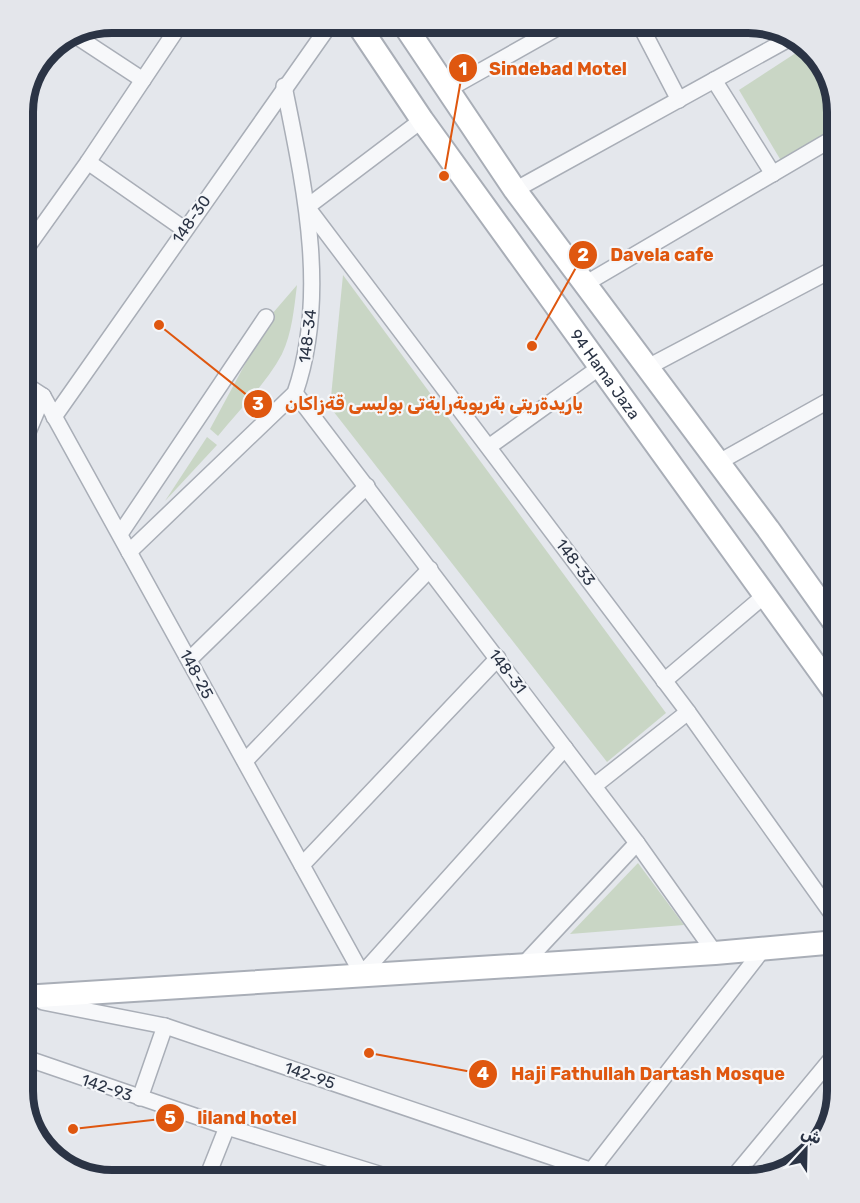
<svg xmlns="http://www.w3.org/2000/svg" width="860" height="1203" font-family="Rubik,Cairo,sans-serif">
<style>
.green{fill:#c9d6c5}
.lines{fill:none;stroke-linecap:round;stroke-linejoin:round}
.street-casing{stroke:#a9aeb7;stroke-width:18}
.secondary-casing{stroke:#a9aeb7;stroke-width:26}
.street{stroke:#f7f8fa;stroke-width:15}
.secondary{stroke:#fff;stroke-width:22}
.labels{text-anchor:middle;stroke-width:4.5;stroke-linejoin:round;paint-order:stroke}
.street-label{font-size:16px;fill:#2b3445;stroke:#f4f6f9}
.rim{fill:none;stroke:#2b3445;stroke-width:8}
.leader{fill:none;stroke:#df570f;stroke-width:2}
.callout-dot{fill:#df570f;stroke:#f4f6f9;stroke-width:2}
.mark-label{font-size:18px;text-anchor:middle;font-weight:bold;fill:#fff}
.callout-label{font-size:18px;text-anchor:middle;font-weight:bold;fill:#df570f;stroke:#f4f6f9;stroke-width:4.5;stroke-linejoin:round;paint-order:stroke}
</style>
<rect width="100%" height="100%" fill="#e4e7ec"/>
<g class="green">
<path d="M805,47C828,70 837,99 837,133L783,164L739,90Z"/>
<path d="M343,275L666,713L607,762L330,407Z"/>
<path d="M297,285C294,309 292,333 282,354C266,384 239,410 218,436L210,429L272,314Z"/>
<path d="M207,437L217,445L165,501Z"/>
<path d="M638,863L684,925L570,934Z"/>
</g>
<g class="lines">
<defs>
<g id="street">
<path d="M639,23L679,100"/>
<path d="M76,36L143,80"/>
<path d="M714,80L773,174"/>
<path d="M447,90L566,23"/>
<path d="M422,120L307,207L688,712L837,921"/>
<path d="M88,162L184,229"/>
<path d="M515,190L794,36"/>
<path d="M23,253L88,162L181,23"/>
<path d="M585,284L837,136"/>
<path d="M648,367L837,267"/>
<path d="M23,383L43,396L362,974L565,748"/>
<path d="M295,393L637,843L715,953"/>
<path d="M54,417L331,23"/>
<path d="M23,444L43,396"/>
<path d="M490,446L600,367"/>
<path d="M719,462L837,396"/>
<path d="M120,534L266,317"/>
<path d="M129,552L295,393C329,295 304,185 284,86"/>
<path d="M189,660L367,486"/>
<path d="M664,681L764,596"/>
<path d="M245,761L430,569"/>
<path d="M594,786L688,712"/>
<path d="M302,865L498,658"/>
<path d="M522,966L637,843"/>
<path d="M43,1002L165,1026L593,1171"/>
<path d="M23,1057L227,1127L398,1180"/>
<path d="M140,1098L165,1026"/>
<path d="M206,1180L227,1127"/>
<path d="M584,1180L764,948"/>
<path d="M731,1180L837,1052"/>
</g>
<g id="secondary">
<path id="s1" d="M357,23L422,120L837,695"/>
<path d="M403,23L515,190L768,529L837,626"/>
<path d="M23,997L715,953L837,942"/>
</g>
</defs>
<use href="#street" class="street-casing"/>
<use href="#secondary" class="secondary-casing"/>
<use href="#street" class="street"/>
<use href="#secondary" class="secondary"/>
</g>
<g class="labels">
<g class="street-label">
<text transform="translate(191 219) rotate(-55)" y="6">148-30</text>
<text transform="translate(307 336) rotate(-83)" y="6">148-34</text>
<text dy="6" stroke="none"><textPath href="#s1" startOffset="430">94 Hama Jaza</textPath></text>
<text transform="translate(576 562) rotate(53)" y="6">148-33</text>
<text transform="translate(508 671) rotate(53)" y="6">148-31</text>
<text transform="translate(197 674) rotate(62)" y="6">148-25</text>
<text transform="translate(310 1075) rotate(19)" y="6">142-95</text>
<text transform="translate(107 1087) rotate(19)" y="6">142-93</text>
</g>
</g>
<path d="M0 0H860V1203H0ZM112 33H748A79 79 0 0 1 827 112V1091A79 79 0 0 1 748 1170H112A79 79 0 0 1 33 1091V112A79 79 0 0 1 112 33Z" fill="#e4e6eb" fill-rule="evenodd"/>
<path class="rim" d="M112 33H748A79 79 0 0 1 827 112V1091A79 79 0 0 1 748 1170H112A79 79 0 0 1 33 1091V112A79 79 0 0 1 112 33Z"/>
<path class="leader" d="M444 176L463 68M532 346L583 255M159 325L258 404M369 1053L483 1074M73 1129L170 1118"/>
<g class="callout-dot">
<circle cx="444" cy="176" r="6"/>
<circle cx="532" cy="346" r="6"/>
<circle cx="159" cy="325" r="6"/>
<circle cx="369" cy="1053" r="6"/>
<circle cx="73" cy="1129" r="6"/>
<circle cx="463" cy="68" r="15"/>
<circle cx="583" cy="255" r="15"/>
<circle cx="258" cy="404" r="15"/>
<circle cx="483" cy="1074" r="15"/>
<circle cx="170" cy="1118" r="15"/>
</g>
<g class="mark-label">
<text x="463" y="75">1</text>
<text x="583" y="261">2</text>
<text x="258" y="410">3</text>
<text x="483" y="1080">4</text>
<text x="170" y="1124">5</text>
</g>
<g class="callout-label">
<text x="558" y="75">Sindebad Motel</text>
<text x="662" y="261">Davela cafe</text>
<text x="434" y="410">ياريدةريتى بةريوبةرايةتى بوليسى قةزاكان</text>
<text x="648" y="1080">Haji Fathullah Dartash Mosque</text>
<text x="247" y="1124">liland hotel</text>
</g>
<g transform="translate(806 1149) rotate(22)" stroke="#f4f6f9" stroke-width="4.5" paint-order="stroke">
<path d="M0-4.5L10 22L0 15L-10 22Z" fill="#2b3445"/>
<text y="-9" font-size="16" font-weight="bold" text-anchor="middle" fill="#2b3445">ش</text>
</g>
</svg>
